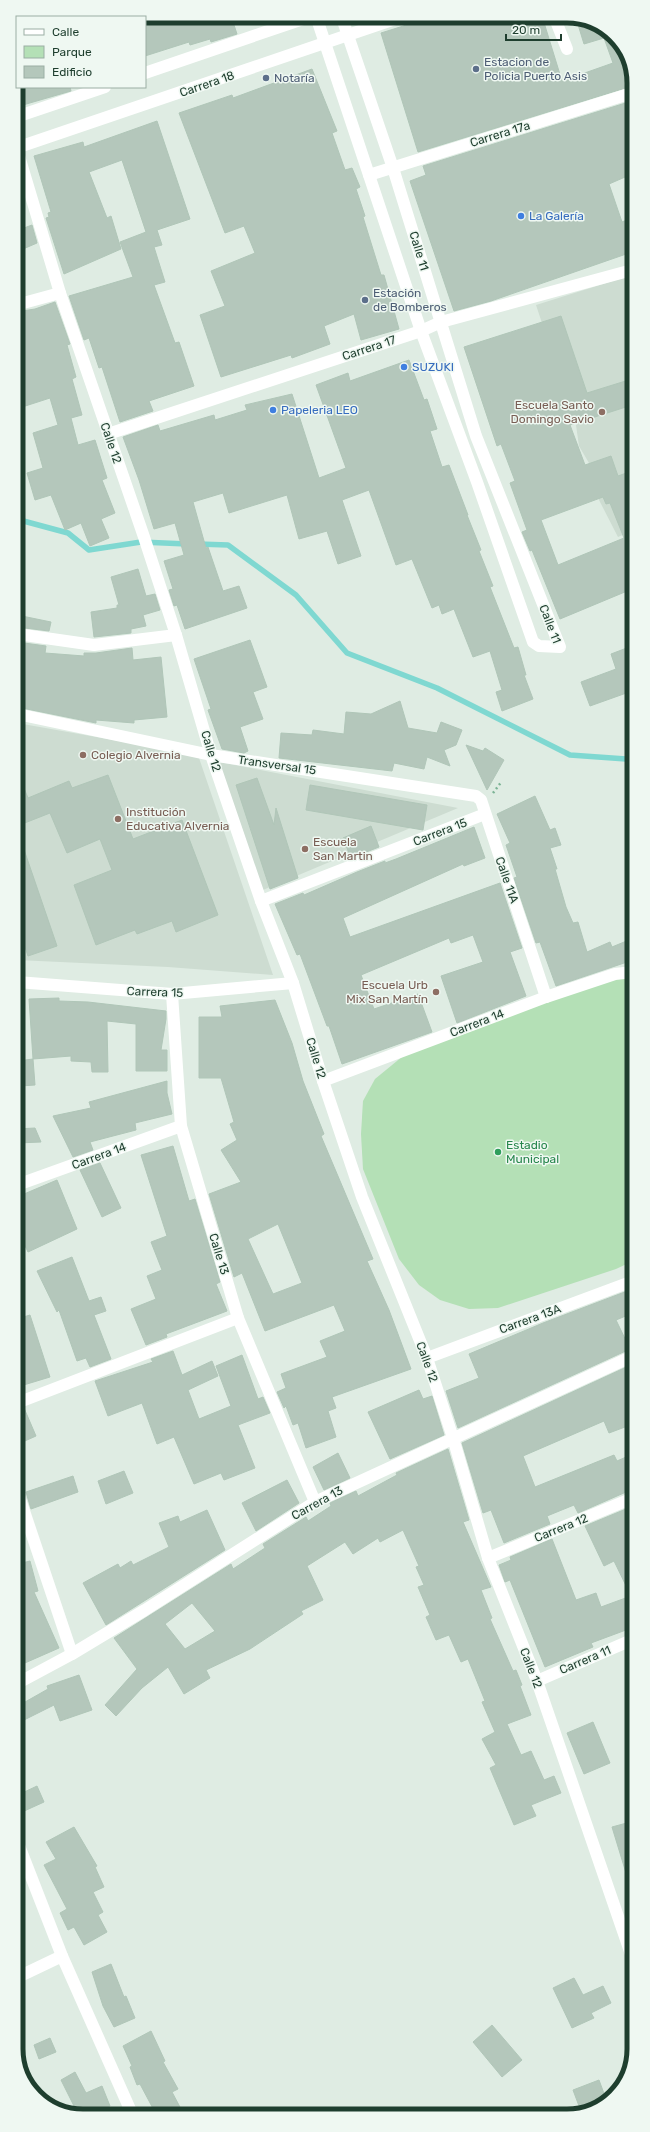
<svg xmlns="http://www.w3.org/2000/svg" width="650" height="2132" font-family="Rubik,sans-serif">
<style>
.built{fill:#cddcd1}
.green{fill:#b4e0b6}
.lines{fill:none;stroke-linecap:round;stroke-linejoin:round}
.stream{stroke:#7fd8d1;stroke-width:5.5}
.building{fill:#b4c7bb;stroke:#b0c6b8;fill-rule:evenodd}
.path{stroke:#7bb395;stroke-width:2.5;stroke-dasharray:2 3;stroke-linecap:butt}
.minor{stroke:#fff;stroke-width:12}
.service-dot{fill:#5c6f8a;stroke:#eff8f2;stroke-width:1.5}
.shop-dot{fill:#3f7fe0;stroke:#eff8f2;stroke-width:1.5}
.education-dot{fill:#8d6e63;stroke:#eff8f2;stroke-width:1.5}
.leisure-dot{fill:#2e9e5b;stroke:#eff8f2;stroke-width:1.5}
.labels{text-anchor:middle;stroke-width:3;stroke-linejoin:round;paint-order:stroke}
.service-label{font-size:12px;fill:#4e5e75;stroke:#eff8f2;text-anchor:start}
.street-label{font-size:12px;fill:#1e3e2e;stroke:#eff8f2}
.shop-label{font-size:12px;fill:#366cbe;stroke:#eff8f2;text-anchor:start}
.education-label{font-size:12px;fill:#785e54;stroke:#eff8f2;text-anchor:start}
.leisure-label{font-size:12px;fill:#27864d;stroke:#eff8f2;text-anchor:start}
.rim{fill:none;stroke:#1e3e2e;stroke-width:5}
</style>
<rect width="100%" height="100%" fill="#dfece3"/>
<g class="built">
<path d="M632,275V531L618,537L598,498L588,469L589,463L579,446L576,425L536,305Z"/>
<path d="M17,723L198,755L273,975L168,967L17,960Z"/>
<path d="M219,762L458,808L263,890Z"/>
</g>
<path class="green" d="M633,974V1261L616,1269L498,1308L469,1309L440,1300L419,1285L399,1259L363,1169L361,1134L363,1101L375,1079L403,1056L548,1001Z"/>
<g class="lines">
<g class="stream">
<path d="M16,519L68,533L89,550L141,542L187,544"/>
<path d="M198,544L228,545L296,595L347,653L437,688L570,755L626,759L633,762"/>
</g>
</g>
<g class="building">
<path d="M542,16L562,81L613,63L604,38L584,44L576,18L611,33L632,66V86L418,152L381,33L432,17Z"/>
<path d="M232,19L237,34L211,42L210,39L190,45L189,42L145,56V20Z"/>
<path d="M312,69L337,131L332,133L345,170L352,168L360,187L356,189L365,216L363,217L381,275H384L399,329L361,340L354,314L324,326L330,344L292,358L291,355L221,377L200,315L225,306L211,271L255,253L244,226L225,233L179,113L232,95L233,98Z"/>
<path d="M16,87H70L71,91L16,107Z"/>
<path d="M632,101V174L609,184L622,222L632,218V252L491,301L454,311L410,181L426,175L423,166Z"/>
<path d="M157,121L190,219L157,230L162,245L154,247L165,282L154,285L175,343L179,342L194,386L149,401L153,411L120,422L102,367L99,368L89,338L84,340L69,296L133,277L120,242L146,232L122,160L89,172L107,218L111,216L121,249L64,274L46,218L49,217L48,213L51,212L34,156L83,142L84,147Z"/>
<path d="M32,225L37,243L16,252V231Z"/>
<path d="M55,302L70,344L67,345L76,377L72,379L82,415L71,418L78,445L95,440L107,478L102,480L115,513L101,519L109,538L90,546L81,523L65,530L51,495L35,500L27,473L43,468L33,433L58,425L50,398L16,409V312L35,309Z"/>
<path d="M561,316L587,393L632,379V405L570,425L585,465L611,456L618,476L632,471V589L560,619L532,550L530,551L522,532L527,530L510,483L515,481L501,444L497,446L464,347ZM603,497L606,504L610,503L624,538L558,565L541,520Z"/>
<path d="M409,360L424,400L427,399L437,429L430,431L442,467L449,465L468,515H467L481,550L479,551L493,586L490,587L514,648L518,647L526,675H524L533,699L502,711L496,692L502,690L490,651L473,657L454,609L442,614L439,605L432,608L412,559L396,565L369,490L342,500L361,556L338,564L327,531L299,539L287,495L229,513L223,493L193,502L206,548L208,547L223,591L239,586L247,608L185,629L177,605L174,606L169,590L173,589L164,561L184,555L175,523L154,529L139,480L123,437L158,425L160,431L214,415L215,420L247,410L245,405L292,394L319,478L346,468L316,385L348,373L350,381Z"/>
<path d="M138,569L146,596L155,594L160,610L143,615L146,626L131,629V633L94,637L91,612L117,608V605H119L111,577Z"/>
<path d="M17,615L51,622L49,631L17,627Z"/>
<path d="M250,640L267,687L253,692L263,719L240,727L248,751L244,753L222,749L208,710L211,709L194,659Z"/>
<path d="M17,642L46,646L45,653L84,656V653H96L132,648L133,660L161,657L167,717L134,720V723L96,720V723L17,707Z"/>
<path d="M632,646V691L590,706L581,682L616,669L611,654Z"/>
<path d="M400,701L408,728L437,733L441,722L462,730L456,745L444,750L450,766L427,757L424,769L394,763L392,771L279,758L281,733L312,735L313,730L344,734L346,712L371,714Z"/>
<path d="M466,745L483,751L485,748L504,760L487,790Z"/>
<path d="M17,771L28,798L69,781L72,788L108,775L133,839L182,820L218,915L176,932L172,921L137,934L135,930L96,945L74,885L112,870L100,839L67,853L50,813L17,826Z"/>
<path d="M257,778L274,825L276,808L298,878L270,889L236,785Z"/>
<path d="M310,785L427,805L423,830L306,810Z"/>
<path d="M535,796L550,830L555,828L561,845L550,848L557,869H555L566,907L573,923L578,922L587,952L610,942L612,947L629,940L633,948V960L556,986L540,942L536,943L514,878L517,877L506,845L510,843L497,814Z"/>
<path d="M371,826L379,847L351,858L343,838Z"/>
<path d="M474,827L485,858L464,866L463,864L343,918L350,937L500,883L522,948L510,952L526,996L457,1023L441,976L483,962L473,935L451,943L449,938L361,975L374,1009L418,994L432,1032L342,1064L329,1026H327L300,954L297,955L275,904L303,893L304,895L357,872L385,861V863L396,859Z"/>
<path d="M19,835L57,946L28,956L17,923V836Z"/>
<path d="M59,998V1001L88,1002L166,1011V1019L161,1050H167V1071H136V1024L107,1021L108,1072H92L91,1062L71,1061V1056L33,1059L29,999Z"/>
<path d="M275,1000L292,1043L303,1081L324,1134L321,1136L373,1259L367,1261L389,1310L411,1369L332,1397L336,1408L328,1411L336,1437L306,1448L298,1423L293,1425L286,1406L284,1408L277,1392L286,1388L281,1374L327,1357L320,1341L345,1331L334,1305L265,1331L242,1273L234,1277L209,1194L241,1182L221,1150L237,1140L230,1124L234,1122L221,1078H199V1017H222L220,1006ZM278,1224L302,1283L273,1294L248,1239Z"/>
<path d="M33,1059L35,1085L20,1086L18,1061Z"/>
<path d="M167,1081V1093L172,1114L135,1123L136,1130L90,1142L93,1150L73,1157L53,1116L91,1108L89,1102Z"/>
<path d="M35,1128L41,1142L17,1143V1129Z"/>
<path d="M173,1146L189,1201L195,1199L220,1282L216,1284L227,1311L166,1334L167,1337L146,1345L131,1309L156,1299L147,1276L162,1270L151,1242L167,1236L141,1155Z"/>
<path d="M100,1163L121,1208L102,1217L80,1170Z"/>
<path d="M57,1180L77,1229L28,1252L17,1229V1197Z"/>
<path d="M72,1257L89,1301L101,1297L106,1311L94,1315L111,1359L90,1367L86,1358L77,1361L59,1310L57,1312L37,1271Z"/>
<path d="M630,1290L633,1298V1313L616,1320L630,1349L458,1428L446,1391L479,1378L469,1354L543,1323Z"/>
<path d="M30,1315L50,1377L17,1387V1319Z"/>
<path d="M173,1351L182,1375L212,1361L218,1376L188,1390L199,1419L231,1406L216,1366L242,1355L258,1399L263,1397L270,1413L238,1425L255,1468L224,1480L221,1473L194,1484L174,1437L157,1444L142,1403L108,1416L95,1381L153,1362L151,1359Z"/>
<path d="M633,1364V1424L609,1433L604,1421L523,1456L535,1487L614,1455L617,1461L633,1454V1489L578,1513L574,1505L547,1516L550,1524L504,1543L491,1510L483,1513L462,1443Z"/>
<path d="M419,1390L423,1399L432,1396L444,1435L390,1459L368,1412Z"/>
<path d="M24,1408L36,1436L18,1444V1410Z"/>
<path d="M448,1449L469,1520L463,1522L491,1587L481,1590L492,1618L490,1619L513,1671L516,1670L522,1685L520,1686L531,1715L507,1724L521,1755L531,1751L544,1780L554,1776L561,1793L531,1805L536,1816L514,1825L490,1768L496,1765L482,1739L495,1732L482,1702L485,1701L468,1659L461,1662L449,1635L436,1640L426,1617L430,1615L418,1587L424,1585L416,1567L419,1566L403,1530L380,1542L378,1538L353,1554L345,1542L307,1566L323,1600L301,1611L303,1614L250,1649L206,1670L210,1678L184,1694L168,1667L142,1688L116,1716L105,1705L137,1669L114,1638L231,1564L233,1569L265,1548L263,1544L306,1517L308,1521L331,1506L330,1503L356,1491L358,1496L397,1475L396,1473ZM192,1603L215,1631L185,1649L165,1624Z"/>
<path d="M338,1453L350,1478L324,1490L313,1467Z"/>
<path d="M124,1471L133,1493L106,1504L98,1481Z"/>
<path d="M73,1476L78,1492L31,1509L26,1492Z"/>
<path d="M287,1480L299,1503L256,1531L242,1503Z"/>
<path d="M626,1509L633,1525L634,1627L591,1643L593,1647L545,1667L510,1580L505,1582L499,1565L511,1560L510,1557L552,1539L576,1600L596,1593L601,1607L631,1596L614,1561L604,1566L585,1526Z"/>
<path d="M207,1510L225,1550L106,1625L83,1583L118,1564L120,1568L131,1561L133,1565L169,1547L159,1523L178,1516L180,1522Z"/>
<path d="M30,1561L38,1591L34,1592L59,1648L18,1666V1564Z"/>
<path d="M79,1675L92,1710L60,1721L54,1705L18,1723V1706L48,1689L47,1686Z"/>
<path d="M593,1722L610,1763L584,1774L567,1733Z"/>
<path d="M37,1786L44,1802L22,1812L18,1803V1795Z"/>
<path d="M634,1821V1886H630L612,1827Z"/>
<path d="M74,1827L97,1866L95,1867L104,1887L93,1892L103,1912L98,1915L107,1932L84,1945L74,1927L68,1930L60,1913L67,1909L44,1865L56,1859L46,1842Z"/>
<path d="M111,1964L124,1997L126,1996L135,2018L114,2027L103,2006L92,1972Z"/>
<path d="M574,1978L583,1995L603,1986L611,2003L591,2013L594,2018L572,2028L553,1988Z"/>
<path d="M492,2025L522,2060L502,2077L473,2042Z"/>
<path d="M151,2031L165,2061L163,2062L178,2089L172,2092L181,2109L169,2115L157,2116L140,2084L137,2085L130,2067L132,2066L123,2046Z"/>
<path d="M50,2038L56,2052L39,2059L34,2045Z"/>
<path d="M75,2072L86,2093L102,2086L110,2106L87,2116H79L61,2080Z"/>
<path d="M599,2080L606,2099L582,2114L573,2090Z"/>
</g>
<g class="lines">
<path class="path" d="M493,793L502,781"/>
<g class="minor">
<path d="M554,16L567,49"/>
<path d="M317,19L421,331L477,482L533,642L539,646L560,647L476,436L393,168L342,18"/>
<path d="M145,73L303,19"/>
<path d="M16,117L105,87"/>
<path d="M16,146L60,293L144,537L176,635L211,755L261,901L293,983L323,1081L362,1197L427,1358L453,1438L488,1558L537,1681L634,1963"/>
<path d="M16,148L398,18"/>
<path d="M369,175L632,93"/>
<path d="M16,305L60,293"/>
<path d="M108,434L421,331L441,322L632,270"/>
<path d="M17,634L94,645L176,635"/>
<path d="M17,714L211,755L476,796L481,800L546,997"/>
<path d="M261,901L485,814"/>
<path d="M17,982L172,994L293,983"/>
<path d="M172,994L181,1126L238,1318L315,1502"/>
<path d="M323,1081L546,997L615,974L633,972"/>
<path d="M17,1185L181,1126"/>
<path d="M427,1358L633,1281"/>
<path d="M17,1403L238,1318"/>
<path d="M18,1493L72,1654"/>
<path d="M488,1558L633,1498"/>
<path d="M537,1681L634,1639"/>
<path d="M18,1683L72,1654L145,1610L315,1502L633,1356"/>
<path d="M18,1843L62,1956L133,2116"/>
<path d="M18,1977L62,1956"/>
</g>
</g>
<g class="service-dot">
<circle cx="476" cy="69" r="4"/>
<circle cx="266" cy="78" r="4"/>
<circle cx="365" cy="300" r="4"/>
</g>
<g class="shop-dot">
<circle cx="521" cy="216" r="4"/>
<circle cx="404" cy="367" r="4"/>
<circle cx="273" cy="410" r="4"/>
</g>
<g class="education-dot">
<circle cx="602" cy="412" r="4"/>
<circle cx="83" cy="755" r="4"/>
<circle cx="118" cy="819" r="4"/>
<circle cx="305" cy="849" r="4"/>
<circle cx="436" cy="992" r="4"/>
</g>
<circle class="leisure-dot" cx="498" cy="1152" r="4"/>
<g class="labels">
<g class="service-label">
<text x="484" y="66">Estacion de<tspan x="484" dy="14">Policia Puerto Asis</tspan></text>
<text x="274" y="82">Notaría</text>
<text x="373" y="297">Estación<tspan x="373" dy="14">de Bomberos</tspan></text>
</g>
<g class="street-label">
<text transform="translate(207 84) rotate(-19)" y="4">Carrera 18</text>
<text transform="translate(500 134) rotate(-17)" y="4">Carrera 17a</text>
<text transform="translate(419 251) rotate(73)" y="4">Calle 11</text>
<text transform="translate(369 348) rotate(-18)" y="4">Carrera 17</text>
<text transform="translate(111 443) rotate(71)" y="4">Calle 12</text>
<text transform="translate(550 624) rotate(69)" y="4">Calle 11</text>
<text transform="translate(211 751) rotate(73)" y="4">Calle 12</text>
<text transform="translate(277 765) rotate(8)" y="4">Transversal 15</text>
<text transform="translate(440 832) rotate(-21)" y="4">Carrera 15</text>
<text transform="translate(507 880) rotate(71)" y="4">Calle 11A</text>
<text transform="translate(155 992) rotate(2)" y="4">Carrera 15</text>
<text transform="translate(477 1023) rotate(-21)" y="4">Carrera 14</text>
<text transform="translate(316 1058) rotate(73)" y="4">Calle 12</text>
<text transform="translate(99 1156) rotate(-20)" y="4">Carrera 14</text>
<text transform="translate(219 1254) rotate(73)" y="4">Calle 13</text>
<text transform="translate(530 1319) rotate(-20)" y="4">Carrera 13A</text>
<text transform="translate(427 1362) rotate(70)" y="4">Calle 12</text>
<text transform="translate(317 1503) rotate(-29)" y="4">Carrera 13</text>
<text transform="translate(561 1528) rotate(-22)" y="4">Carrera 12</text>
<text transform="translate(585 1660) rotate(-23)" y="4">Carrera 11</text>
<text transform="translate(531 1668) rotate(69)" y="4">Calle 12</text>
</g>
<g class="shop-label">
<text x="529" y="220">La Galería</text>
<text x="412" y="371">SUZUKI</text>
<text x="281" y="414">Papeleria LEO</text>
</g>
<g class="education-label">
<text x="594" y="409" text-anchor="end">Escuela Santo<tspan x="594" dy="14">Domingo Savio</tspan></text>
<text x="91" y="759">Colegio Alvernia</text>
<text x="126" y="816">Institución<tspan x="126" dy="14">Educativa Alvernia</tspan></text>
<text x="313" y="846">Escuela<tspan x="313" dy="14">San Martin</tspan></text>
<text x="428" y="989" text-anchor="end">Escuela Urb<tspan x="428" dy="14">Mix San Martín</tspan></text>
</g>
<g class="leisure-label">
<text x="506" y="1149">Estadio<tspan x="506" dy="14">Municipal</tspan></text>
</g>
</g>
<path d="M0 0H650V2132H0ZM83 23H567A60 60 0 0 1 627 83V2049A60 60 0 0 1 567 2109H83A60 60 0 0 1 23 2049V83A60 60 0 0 1 83 23Z" fill="#eff8f2" fill-rule="evenodd"/>
<path class="rim" d="M83 23H567A60 60 0 0 1 627 83V2049A60 60 0 0 1 567 2109H83A60 60 0 0 1 23 2049V83A60 60 0 0 1 83 23Z"/>
<rect x="16" y="16" width="130" height="72" fill="#eff8f2" stroke="#9baea4"/>
<rect x="24" y="29" width="20" height="6" fill="#ffffff" stroke="#9baea4"/>
<text x="52" y="36" font-size="12" fill="#1e3e2e">Calle</text>
<rect x="24" y="46" width="20" height="12" fill="#b4e0b6" stroke="#9baea4"/>
<text x="52" y="56" font-size="12" fill="#1e3e2e">Parque</text>
<rect x="24" y="66" width="20" height="12" fill="#b4c7bb" stroke="#9baea4"/>
<text x="52" y="76" font-size="12" fill="#1e3e2e">Edificio</text>
<path d="M506 34v6h55v-6" fill="none" stroke="#1e3e2e" stroke-width="2"/>
<text x="512" y="34" font-size="12" fill="#1e3e2e" stroke="#eff8f2" stroke-width="3" paint-order="stroke">20 m</text>
</svg>
